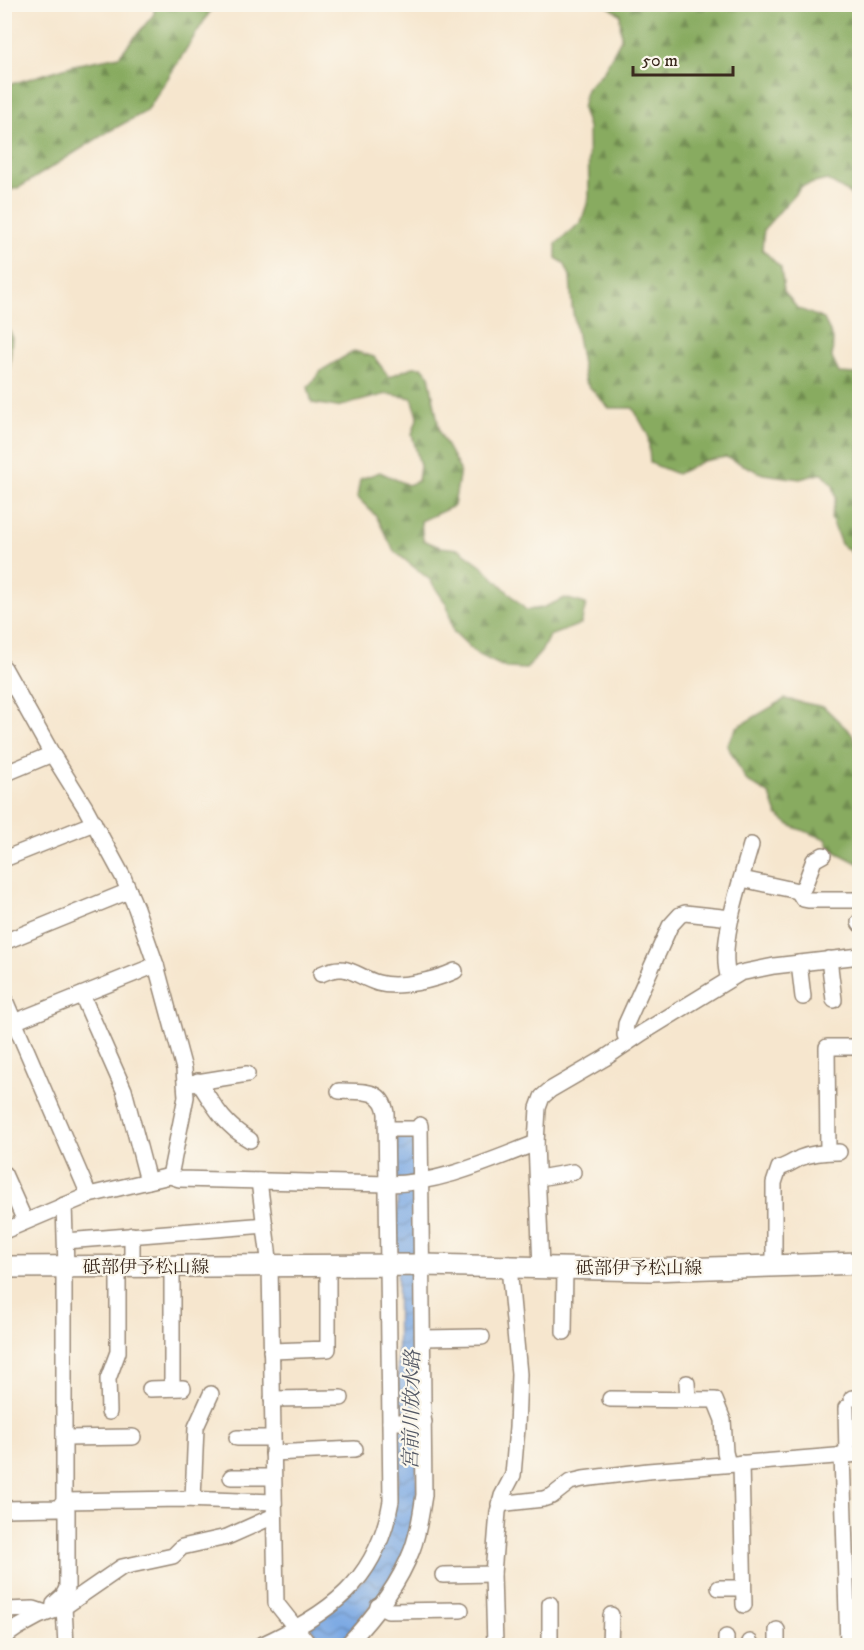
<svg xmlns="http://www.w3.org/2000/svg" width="864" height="1650" font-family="'IM FELL DW Pica','Noto Serif JP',serif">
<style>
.forest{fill:url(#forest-firs);stroke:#626a3f;stroke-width:1.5}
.water{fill:url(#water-waves);stroke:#5a6980;stroke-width:1.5}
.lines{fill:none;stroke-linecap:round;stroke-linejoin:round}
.minor-casing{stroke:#988876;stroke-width:18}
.secondary-casing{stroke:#988876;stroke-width:24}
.minor{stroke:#fff;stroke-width:15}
.secondary{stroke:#fff;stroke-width:21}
.labels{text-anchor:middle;stroke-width:4.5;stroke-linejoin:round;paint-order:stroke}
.street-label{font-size:18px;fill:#3b2a1e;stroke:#fbf7ec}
.water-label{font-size:20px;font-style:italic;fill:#515663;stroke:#fbf7ec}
</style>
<defs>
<pattern id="forest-firs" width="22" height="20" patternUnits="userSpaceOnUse" patternTransform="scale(1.5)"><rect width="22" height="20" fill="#88ab60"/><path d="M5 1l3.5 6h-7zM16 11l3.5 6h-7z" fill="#708b4f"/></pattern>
<pattern id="water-waves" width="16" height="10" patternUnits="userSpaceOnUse" patternTransform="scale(1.5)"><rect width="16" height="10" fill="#7aa8e3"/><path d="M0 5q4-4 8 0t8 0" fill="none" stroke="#6589b7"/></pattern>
</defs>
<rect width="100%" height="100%" fill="#fbf7ec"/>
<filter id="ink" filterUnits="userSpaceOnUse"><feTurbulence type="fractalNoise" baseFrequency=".0167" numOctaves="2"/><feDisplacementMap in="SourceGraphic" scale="12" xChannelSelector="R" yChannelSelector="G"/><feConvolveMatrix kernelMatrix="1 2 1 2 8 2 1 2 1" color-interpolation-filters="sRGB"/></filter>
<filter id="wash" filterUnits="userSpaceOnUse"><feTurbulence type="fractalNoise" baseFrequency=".008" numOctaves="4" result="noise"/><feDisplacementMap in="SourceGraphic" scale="24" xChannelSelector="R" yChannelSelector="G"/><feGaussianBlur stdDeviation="1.35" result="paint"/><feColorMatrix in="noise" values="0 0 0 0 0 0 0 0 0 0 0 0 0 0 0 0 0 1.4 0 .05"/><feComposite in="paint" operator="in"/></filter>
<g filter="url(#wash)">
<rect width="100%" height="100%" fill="#f6e6ce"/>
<g class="forest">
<path d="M154,5H217L211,10L147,111L106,133L20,187L5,192V86L74,65L119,56L154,14Z"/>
<path d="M606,5H859V205L849,193L827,180L802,186L764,229L762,249L781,268L784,291L797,308L824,319L833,339L832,358L839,373L856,374L859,377V559L841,544L831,518L836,498L833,485L823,473L800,479L763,474L726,457L703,461L677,474L650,463L648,435L633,408H609L585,382L572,307L570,276L564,263L556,258V244L581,222L589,198L588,127L582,109L586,89L603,72L621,39L620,14Z"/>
<path d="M5,321L12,336L9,373L5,380Z"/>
<path d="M354,351L374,357L389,377L412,367H422L429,375L440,433L460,470L454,506L421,521L423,540L440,547L459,549L481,565L526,610L542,608L565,598L586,604L581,624L549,636L541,652L526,669L506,668L477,654L453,631L447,605L430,580L394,551L376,516L357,497L360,479L380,472L408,485L418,481L420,466L412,434L418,416L412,398L387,394L337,407L312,403L308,387L322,370Z"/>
<path d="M785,699L824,707L852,734L859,749V864L830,849L826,839L791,826L777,815L770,795L746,780L727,745L737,727Z"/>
</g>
<path class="water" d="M397,1137H415L417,1509L405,1552L383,1591L342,1641L337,1646L325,1645L310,1626L366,1577L398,1480Z"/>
</g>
<g filter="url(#ink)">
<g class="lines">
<defs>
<g id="minor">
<path d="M4,668L52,754L85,807L123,877L136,908L156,965L184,1069L186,1097L170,1176"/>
<path d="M4,774L52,754"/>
<path d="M4,859L94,823"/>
<path d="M742,879L798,891L804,887L814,860L823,855"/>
<path d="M798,891L803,899L808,900H860"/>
<path d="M859,922L860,924"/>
<path d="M4,942L129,891"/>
<path d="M829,959L834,1000"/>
<path d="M799,963L803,997"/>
<path d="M321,974C348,961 354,976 378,983C399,989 435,980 455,971"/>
<path d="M729,978C717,948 742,877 751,845"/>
<path d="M82,995L124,1090L148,1181"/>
<path d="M4,998L89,1195"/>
<path d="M4,1026L156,965"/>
<path d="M628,1042L625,1035L626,1024L670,926L680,915L685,913L731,918"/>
<path d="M198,1081C214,1106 224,1125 250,1140"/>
<path d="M191,1083L247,1074"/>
<path d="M387,1129H420"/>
<path d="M828,1152L827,1047H860"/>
<path d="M4,1174L25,1221"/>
<path d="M539,1178L573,1172"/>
<path d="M259,1181L270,1266L276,1603L310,1646"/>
<path d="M64,1205L66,1267"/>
<path d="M4,1231L89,1195L170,1176L179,1179L388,1184C439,1184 489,1161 536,1143"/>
<path d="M132,1235V1267"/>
<path d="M66,1241L265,1225"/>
<path d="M774,1265V1183L779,1168C787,1166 792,1162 800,1158C812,1153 826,1152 839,1152"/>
<path d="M64,1267V1501L182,1499L274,1502"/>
<path d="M172,1267V1388"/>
<path d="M541,1268L536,1143L538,1108L542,1097L550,1090L605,1058L642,1033L740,973L774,966L860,956"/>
<path d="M564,1332L565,1269"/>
<path d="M423,1338L482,1337"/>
<path d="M271,1351L328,1349V1266"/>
<path d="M687,1383L688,1399"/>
<path d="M150,1389L183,1388"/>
<path d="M852,1398H860"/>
<path d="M272,1399L341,1398"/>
<path d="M610,1399L715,1400L723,1420L725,1452L728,1464"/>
<path d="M846,1408L847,1454"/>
<path d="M109,1412L108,1379L118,1352V1267"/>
<path d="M390,1422H424"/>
<path d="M64,1438L133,1437"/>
<path d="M237,1438H272"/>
<path d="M273,1453L355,1449"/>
<path d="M842,1454L848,1646"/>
<path d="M741,1463L744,1605"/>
<path d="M231,1477H273"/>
<path d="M193,1499L196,1427L211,1394"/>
<path d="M499,1504L543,1499L552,1496L570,1482L583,1479L648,1471L860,1454"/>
<path d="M4,1509L58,1508L64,1501L67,1510V1588L63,1596L54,1604L53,1611"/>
<path d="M443,1575L493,1574"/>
<path d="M719,1588H743"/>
<path d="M378,1606L388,1611L461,1610"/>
<path d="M64,1607L66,1646"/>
<path d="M4,1610L34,1609L46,1613"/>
<path d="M777,1630V1646"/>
<path d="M4,1637L17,1628L39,1616L64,1607L122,1567L173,1556L182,1547L227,1537L274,1516"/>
<path d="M726,1637V1646"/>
<path d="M750,1642V1646"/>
<path d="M259,1646C330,1613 377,1582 391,1501L386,1113C382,1087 360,1092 339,1091"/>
<path d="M346,1646C372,1619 399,1585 412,1550C419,1532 421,1513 424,1495L420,1125"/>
<path d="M495,1646L493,1574L498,1512L502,1496L513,1475L517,1428L519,1374L509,1267"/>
<path d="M550,1646V1604"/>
<path d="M610,1646L611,1615"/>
</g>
<path id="secondary" d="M4,1267L423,1265L650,1270L860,1263"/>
</defs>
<use href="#minor" class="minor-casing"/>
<use href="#secondary" class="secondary-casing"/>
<use href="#minor" class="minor"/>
<use href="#secondary" class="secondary"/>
</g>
</g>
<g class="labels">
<g class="street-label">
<text x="146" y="1273">砥部伊予松山線</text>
<text x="639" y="1274">砥部伊予松山線</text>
</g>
<g class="water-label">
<text transform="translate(411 1410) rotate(-89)" y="7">宮前川放水路</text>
</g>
</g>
<rect width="864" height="1650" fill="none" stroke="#fbf7ec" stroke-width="24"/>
<path d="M633 66v9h100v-9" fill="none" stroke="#3b2a1e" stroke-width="3"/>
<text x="642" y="66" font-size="18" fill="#3b2a1e" stroke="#fbf7ec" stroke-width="4.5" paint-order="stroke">50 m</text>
</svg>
